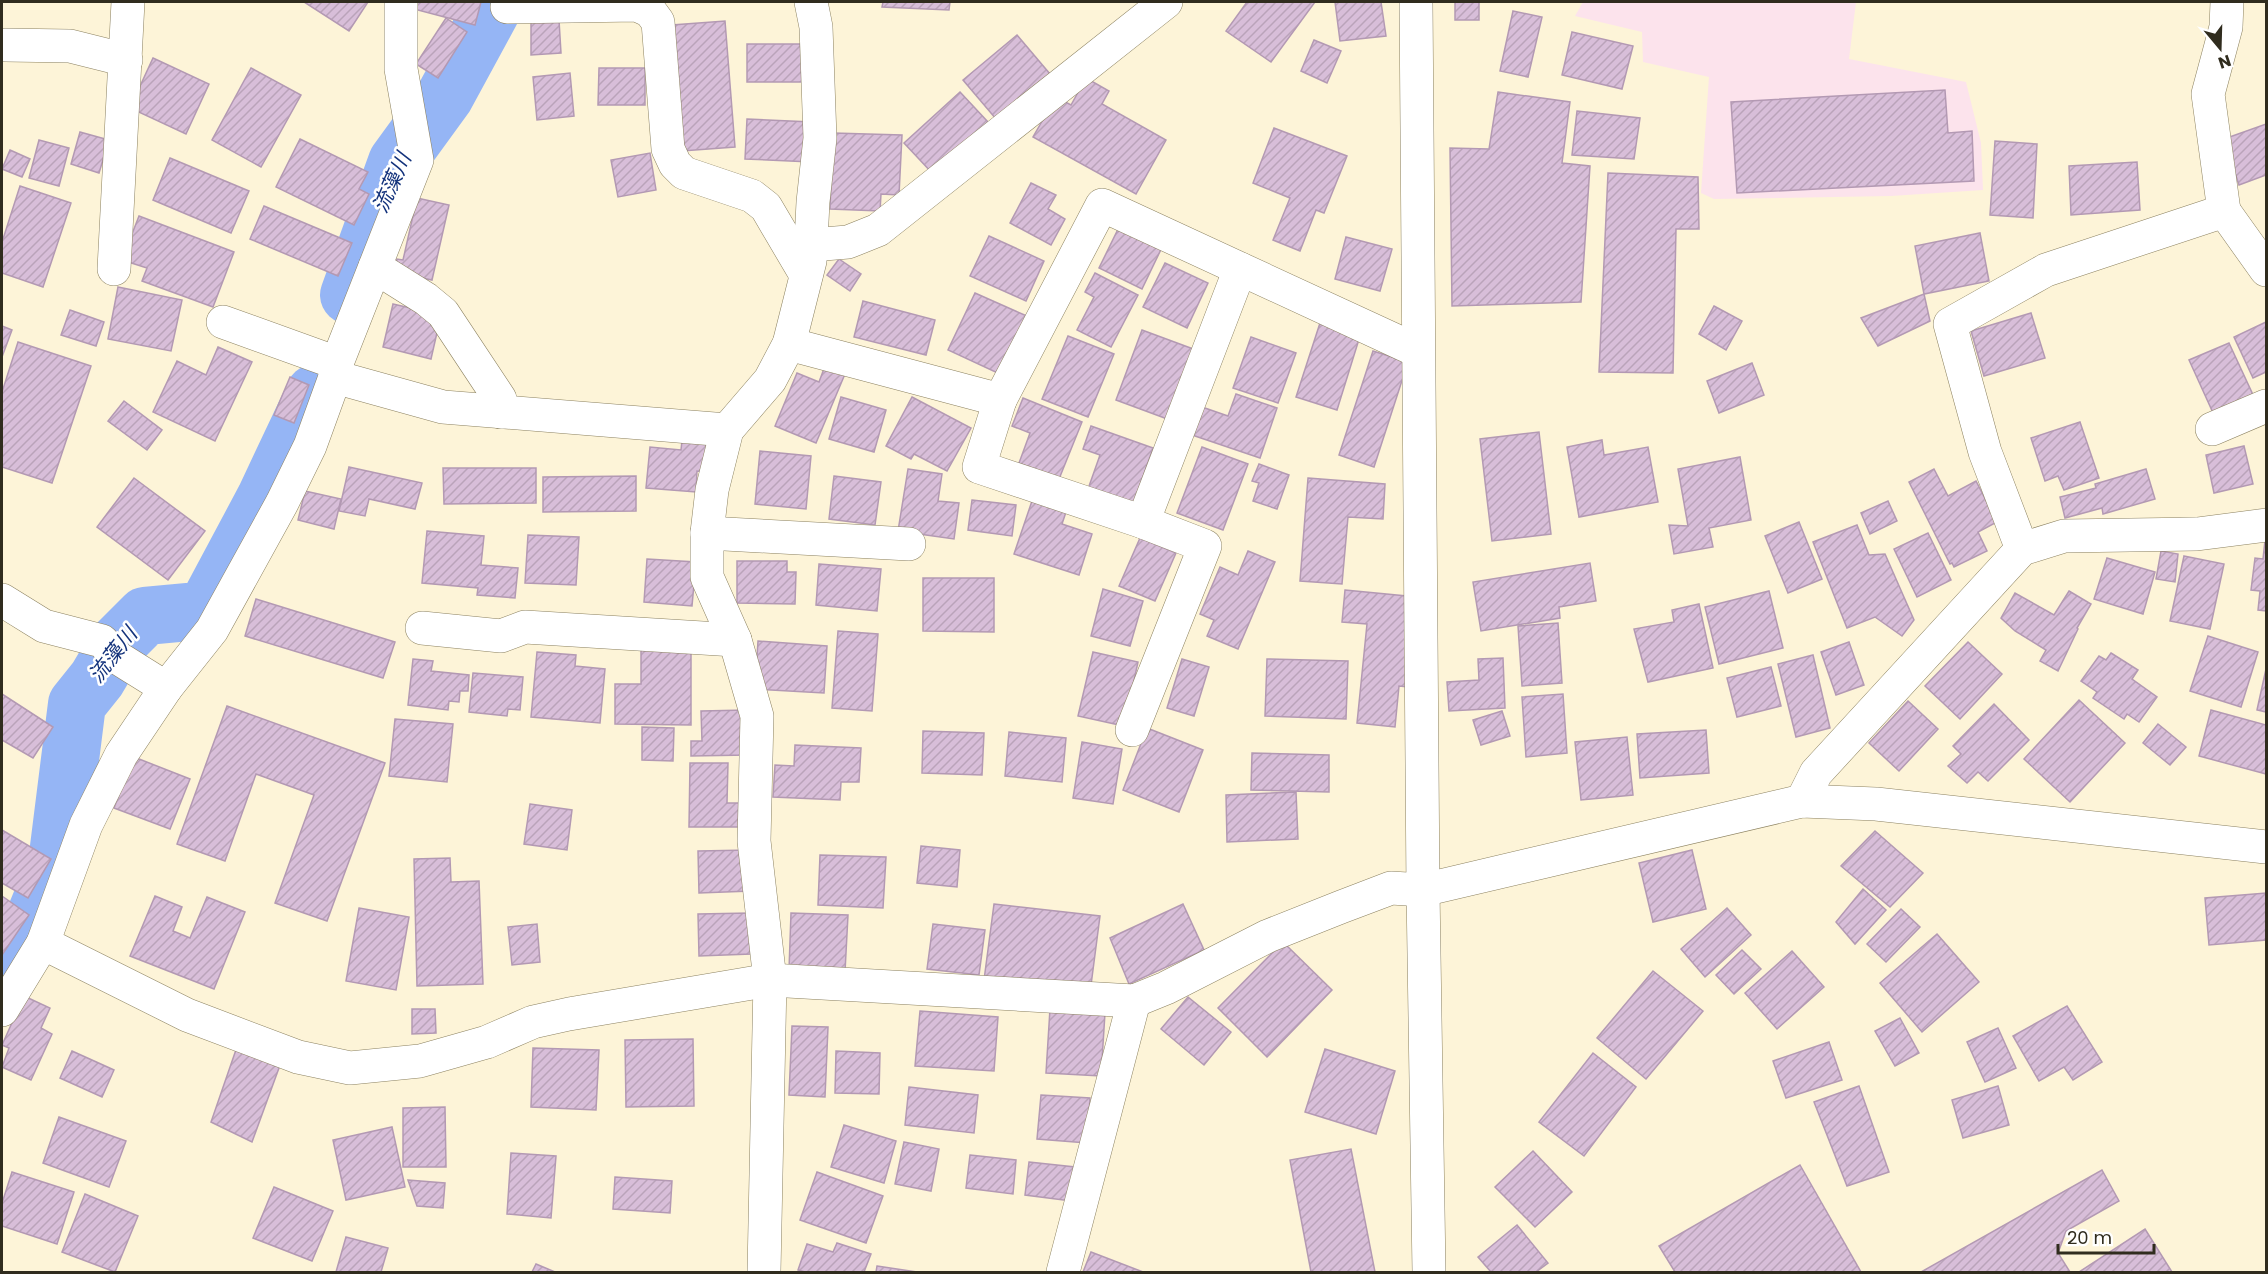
<svg xmlns="http://www.w3.org/2000/svg" width="2268" height="1274" font-family="Poppins,'Noto Sans JP',sans-serif">
<style>
.education{fill:#fce3ec}
.lines{fill:none;stroke-linecap:round;stroke-linejoin:round}
.river{stroke:#95b5f5;stroke-width:58}
.building{fill:url(#building-hatch);stroke:#b399b3;stroke-width:1.5}
.minor-casing{stroke:#8c8261;stroke-width:34}
.minor{stroke:#fff;stroke-width:33}
.labels{text-anchor:middle;stroke-width:5;stroke-linejoin:round;paint-order:stroke}
.water-label{font-size:21px;font-style:italic;fill:#14337c;stroke:#fff}
</style>
<defs>
<pattern id="building-hatch" width="6" height="6" patternUnits="userSpaceOnUse" patternTransform="scale(1.5)"><rect width="6" height="6" fill="#d8bed9"/><path d="M-1 1l2-2M0 6l6-6M5 7l2-2" fill="none" stroke="#baa3ba"/></pattern>
</defs>
<rect width="100%" height="100%" fill="#fdf4d8"/>
<path class="education" d="M1583,2H1856L1849,59L1966,82L1981,143L1983,190L1891,196L1714,199L1701,193L1709,77L1643,62L1642,32L1575,16Z"/>
<g class="lines">
<g class="river">
<path d="M349,295L397,162L445,96L496,2"/>
<path d="M2,982L25,941L57,863L77,704L97,679L119,642L145,616L199,611L209,604L265,499L315,393"/>
</g>
</g>
<g class="building">
<path d="M304,2H368L349,31Z"/>
<path d="M416,2H481L475,25L414,9Z"/>
<path d="M883,2H950L949,10L882,7Z"/>
<path d="M1247,2H1315L1271,62L1226,31Z"/>
<path d="M1335,2H1381L1386,36L1340,41Z"/>
<rect x="1455" y="2" width="24" height="18"/>
<path d="M1513,11L1542,17L1528,77L1500,71Z"/>
<path d="M446,18L467,32L438,78L416,64Z"/>
<path d="M559,20L561,53L531,55V21Z"/>
<path d="M725,21L735,147L682,151L672,25Z"/>
<path d="M1572,32L1633,46L1622,89L1562,75Z"/>
<path d="M1017,35L1050,74L996,119L963,80Z"/>
<path d="M1314,40L1341,51L1327,83L1301,71Z"/>
<path d="M747,44H807L806,82H747Z"/>
<path d="M153,58L209,84L186,134L130,108Z"/>
<path d="M251,68L301,95L261,167L212,140Z"/>
<path d="M599,68H645V105H598Z"/>
<path d="M570,73L574,116L537,120L533,77Z"/>
<path d="M1086,78L1109,91L1102,104L1166,140L1136,194L1033,137L1056,97L1071,105Z"/>
<path d="M1945,90L1948,133L1972,131L1974,181L1737,193L1731,102Z"/>
<path d="M960,92L988,122L933,174L904,143Z"/>
<path d="M1498,92L1570,102L1562,163L1590,166L1581,302L1452,306L1450,148L1489,149Z"/>
<path d="M1577,111L1640,118L1634,159L1572,155Z"/>
<path d="M747,119L812,122L811,162L745,159Z"/>
<path d="M2266,124V175L2239,185L2224,139Z"/>
<path d="M1274,128L1347,156L1324,213L1316,210L1300,251L1273,240L1290,198L1253,183Z"/>
<path d="M80,132L109,140L99,173L71,164Z"/>
<path d="M833,133L902,135L899,195L881,194L880,211L830,209Z"/>
<path d="M300,139L368,172L359,189L369,194L354,225L276,187Z"/>
<path d="M39,140L69,148L59,186L29,178Z"/>
<path d="M1995,141L2037,144L2033,218L1990,215Z"/>
<path d="M10,150L30,159L22,177L2,169Z"/>
<path d="M650,153L656,190L618,197L611,160Z"/>
<path d="M170,158L249,191L231,233L153,200Z"/>
<path d="M2137,162L2140,210L2071,215L2069,166Z"/>
<path d="M1608,173L1698,177L1699,229H1676L1673,373L1599,372Z"/>
<path d="M1031,183L1056,195L1048,209L1065,219L1051,245L1010,223Z"/>
<path d="M20,186L71,203L43,287L2,273V242Z"/>
<path d="M417,198L449,205L432,280L393,272L397,259L403,260Z"/>
<path d="M264,206L352,243L338,276L250,239Z"/>
<path d="M139,216L234,252L213,307L142,281L147,268L122,260Z"/>
<path d="M1123,219L1166,239L1142,289L1099,268Z"/>
<path d="M1980,233L1989,281L1924,294L1915,246Z"/>
<path d="M989,236L1044,261L1026,301L970,276Z"/>
<path d="M1346,237L1392,249L1380,291L1335,279Z"/>
<path d="M839,259L861,274L850,291L827,275Z"/>
<path d="M1165,263L1208,283L1187,328L1143,307Z"/>
<path d="M1095,273L1138,295L1111,347L1077,330L1094,297L1085,292Z"/>
<path d="M118,287L182,300L171,351L108,339Z"/>
<path d="M975,293L1029,317L1002,375L948,350Z"/>
<path d="M1924,294L1930,321L1878,346L1861,318Z"/>
<path d="M863,301L935,320L926,355L854,337Z"/>
<path d="M393,304L441,315L431,359L383,347Z"/>
<path d="M1714,306L1742,321L1726,350L1699,334Z"/>
<path d="M70,310L104,322L96,346L61,335Z"/>
<path d="M2031,313L2045,358L1984,376L1971,331Z"/>
<path d="M2266,322V372L2253,378L2234,337Z"/>
<path d="M1320,323L1360,336L1337,410L1296,397Z"/>
<path d="M2,326L12,330L2,357Z"/>
<path d="M1142,330L1196,350L1170,420L1116,400Z"/>
<path d="M1068,336L1114,354L1088,417L1042,399Z"/>
<path d="M1251,337L1296,353L1278,403L1233,388Z"/>
<path d="M18,342L91,366L52,483L2,467V392Z"/>
<path d="M2229,343L2254,397L2214,415L2189,360Z"/>
<path d="M218,347L252,362L215,441L153,412L177,361L206,375Z"/>
<path d="M1373,351L1408,362L1374,467L1339,455Z"/>
<path d="M1752,363L1764,395L1719,413L1707,381Z"/>
<path d="M825,366L845,374L816,443L775,426L797,373L819,382Z"/>
<path d="M290,377L309,385L294,423L274,415Z"/>
<path d="M1236,394L1277,408L1260,458L1192,435L1202,407L1228,416Z"/>
<path d="M841,397L886,410L874,452L829,439Z"/>
<path d="M912,397L971,428L947,471L914,454L911,459L886,446Z"/>
<path d="M1023,398L1082,422L1059,479L1019,463L1030,433L1012,426Z"/>
<path d="M124,401L162,430L147,450L108,421Z"/>
<path d="M2080,422L2099,478L2064,490L2058,476L2045,481L2031,438Z"/>
<path d="M1091,426L1153,448L1133,505L1088,489L1100,455L1083,449Z"/>
<path d="M683,431L714,434L710,473L697,471L696,492L646,488L650,447L681,450Z"/>
<path d="M1539,432L1551,534L1492,541L1480,439Z"/>
<path d="M1602,440L1604,455L1648,447L1658,502L1579,517L1567,447Z"/>
<path d="M2244,446L2253,484L2214,493L2206,455Z"/>
<path d="M1202,447L1248,464L1223,530L1177,513Z"/>
<path d="M760,451L811,456L806,509L755,504Z"/>
<path d="M1740,457L1751,520L1709,528L1713,547L1674,554L1669,525L1688,526L1678,469Z"/>
<path d="M1259,464L1289,475L1277,509L1253,501L1259,483L1252,481Z"/>
<path d="M349,467L422,483L415,509L369,499L365,516L339,511Z"/>
<path d="M443,468H536V503L444,504Z"/>
<path d="M908,469L942,474L938,501L959,503L954,539L898,531Z"/>
<path d="M1934,469L1948,496L1976,481L1997,522L1978,532L1987,551L1954,567L1952,563L1950,564L1909,482Z"/>
<path d="M2146,469L2155,499L2103,514L2102,508L2065,518L2060,497L2096,488L2095,484Z"/>
<path d="M636,476V511L543,512V477Z"/>
<path d="M834,476L881,482L875,525L829,519Z"/>
<path d="M134,478L205,531L168,580L97,527Z"/>
<path d="M1308,478L1385,484L1383,519L1348,517L1342,584L1300,581Z"/>
<path d="M305,491L341,499L334,529L298,520Z"/>
<path d="M1034,495L1068,506L1062,524L1092,534L1079,575L1014,554Z"/>
<path d="M972,500L1016,505L1012,536L968,530Z"/>
<path d="M1888,501L1897,521L1870,534L1861,513Z"/>
<path d="M1799,522L1822,579L1788,593L1765,536Z"/>
<path d="M1857,525L1869,555L1885,554L1914,620L1902,636L1875,617L1847,628L1813,542Z"/>
<path d="M427,531L484,536L481,565L518,568L515,598L477,595L478,588L422,583Z"/>
<path d="M2266,531V611L2258,610L2260,591L2251,590L2255,558L2263,559Z"/>
<path d="M1928,533L1951,580L1917,597L1894,549Z"/>
<path d="M528,535L579,537L576,585L525,583Z"/>
<path d="M1140,538L1176,553L1155,601L1119,586Z"/>
<path d="M1248,551L1275,562L1238,649L1207,636L1214,620L1200,614L1220,567L1238,575Z"/>
<path d="M2161,551L2178,554L2175,582L2156,579Z"/>
<path d="M2184,556L2224,564L2210,629L2170,621Z"/>
<path d="M2107,558L2155,572L2143,614L2094,599Z"/>
<path d="M647,559L696,562L692,606L644,602Z"/>
<path d="M737,561H787V572H796L795,604L737,603Z"/>
<path d="M1590,563L1596,601L1559,607L1560,618L1481,631L1473,582Z"/>
<path d="M819,564L881,569L877,611L816,605Z"/>
<path d="M923,578H994V632L923,631Z"/>
<path d="M1103,589L1143,601L1130,646L1091,636Z"/>
<path d="M1345,590L1417,597L1408,687L1399,686L1395,727L1357,723L1367,624L1342,622Z"/>
<path d="M1769,591L1783,648L1719,664L1705,607Z"/>
<path d="M2069,591L2091,604L2077,628L2078,629L2058,671L2040,661L2046,650L2015,631L2001,618L2015,593L2054,615Z"/>
<path d="M256,599L395,642L383,678L245,636Z"/>
<path d="M1699,604L1713,668L1648,682L1634,629L1674,622L1672,610Z"/>
<path d="M1558,623L1562,683L1522,686L1518,626Z"/>
<path d="M838,631L878,634L872,711L832,708Z"/>
<path d="M2208,636L2258,652L2241,707L2190,691Z"/>
<path d="M758,641L827,646L824,693L755,689Z"/>
<path d="M1849,642L1864,685L1836,695L1821,652Z"/>
<path d="M1968,642L2002,674L1960,719L1925,686Z"/>
<path d="M641,650H691V725L615,724V684H641Z"/>
<path d="M537,652L576,655L575,666L605,669L600,723L531,717Z"/>
<path d="M1093,652L1138,662L1124,726L1078,716Z"/>
<path d="M2111,653L2138,670L2132,679L2157,697L2139,722L2127,714L2124,719L2093,698L2097,692L2081,681L2099,656L2106,660Z"/>
<path d="M1813,655L1830,728L1796,737L1778,664Z"/>
<path d="M1503,658L1505,708L1449,711L1447,682L1479,680L1478,659Z"/>
<path d="M413,659L433,661L431,671L469,675L468,691H460L459,702L449,701L448,710L408,705Z"/>
<path d="M1182,659L1209,667L1194,716L1167,708Z"/>
<path d="M1267,659L1348,661L1346,719L1265,716Z"/>
<path d="M1771,667L1781,706L1737,717L1727,678Z"/>
<path d="M2266,669V712L2257,710Z"/>
<path d="M473,673L523,677L520,710L508,709L507,716L469,712Z"/>
<path d="M2,694L53,727L33,758L2,740Z"/>
<path d="M1563,694L1567,753L1526,757L1522,697Z"/>
<path d="M2079,700L2125,743L2070,802L2024,759Z"/>
<path d="M1908,701L1938,729L1899,771L1869,743Z"/>
<path d="M1994,704L2029,740L1988,781L1978,772L1967,783L1948,766L1961,754L1953,746Z"/>
<path d="M227,706L385,763L327,921L275,903L314,795L256,774L225,861L177,844Z"/>
<path d="M747,710L748,755L691,756V741H702L701,711Z"/>
<path d="M2211,710L2266,725V774L2199,756Z"/>
<path d="M1502,711L1510,736L1481,745L1473,720Z"/>
<path d="M395,719L453,724L447,782L389,776Z"/>
<path d="M2158,724L2186,747L2170,765L2143,743Z"/>
<path d="M642,727L674,728L673,761L642,760Z"/>
<path d="M1147,728L1203,750L1179,812L1123,790Z"/>
<path d="M1706,730L1709,773L1640,778L1637,734Z"/>
<path d="M923,731L984,733L982,775L922,773Z"/>
<path d="M1009,732L1066,738L1062,782L1005,776Z"/>
<path d="M1627,737L1633,795L1581,800L1575,742Z"/>
<path d="M1082,742L1122,749L1113,804L1073,798Z"/>
<path d="M795,745L861,748L859,782H841L840,800L773,797L775,765L794,766Z"/>
<path d="M1252,753L1329,755V792L1251,790Z"/>
<path d="M134,757L190,779L170,829L114,808Z"/>
<path d="M690,763H728L727,803H740L739,827H689Z"/>
<path d="M1296,792L1298,839L1227,842L1226,795Z"/>
<path d="M530,804L572,810L567,850L524,844Z"/>
<path d="M2,830L51,859L28,898L2,883Z"/>
<path d="M1875,831L1923,873L1890,907L1841,866Z"/>
<path d="M921,846L960,850L957,887L917,883Z"/>
<path d="M750,850L751,891L699,893L698,851Z"/>
<path d="M1692,850L1706,909L1653,922L1639,863Z"/>
<path d="M820,855L886,857L883,908L818,905Z"/>
<path d="M450,858L451,882L479,881L483,984L417,986L414,859Z"/>
<path d="M1863,889L1886,910L1855,944L1836,922Z"/>
<path d="M2266,893V940L2209,945L2205,898Z"/>
<path d="M2,896L29,915L2,955Z"/>
<path d="M155,896L182,907L173,931L190,938L207,897L245,912L214,989L130,956Z"/>
<path d="M994,904L1100,916L1090,993L984,980Z"/>
<path d="M1183,904L1204,950L1129,984L1110,938Z"/>
<path d="M359,908L409,917L396,990L346,981Z"/>
<path d="M1727,908L1751,935L1705,977L1681,949Z"/>
<path d="M1901,909L1920,927L1886,962L1867,944Z"/>
<path d="M750,913L751,954L699,956L698,914Z"/>
<path d="M791,913L848,915L845,972L789,970Z"/>
<path d="M537,924L540,962L512,965L508,927Z"/>
<path d="M933,924L985,930L979,975L927,969Z"/>
<path d="M1937,934L1979,982L1922,1032L1880,983Z"/>
<path d="M1283,942L1332,990L1267,1057L1218,1008Z"/>
<path d="M1742,950L1761,969L1734,994L1716,975Z"/>
<path d="M1792,951L1824,987L1777,1029L1745,993Z"/>
<path d="M1653,971L1703,1011L1646,1079L1597,1038Z"/>
<path d="M24,996L50,1008L41,1028L52,1034L31,1080L2,1067L9,1048L2,1045Z"/>
<path d="M1188,997L1231,1032L1204,1065L1161,1029Z"/>
<path d="M2067,1006L2102,1062L2073,1080L2064,1067L2039,1081L2013,1036Z"/>
<path d="M412,1009H435L436,1033L412,1034Z"/>
<path d="M1050,1009L1105,1013L1101,1076L1046,1073Z"/>
<path d="M920,1011L998,1017L994,1071L915,1066Z"/>
<path d="M1900,1018L1919,1053L1895,1066L1875,1031Z"/>
<path d="M792,1026L828,1027L825,1097L789,1095Z"/>
<path d="M1998,1028L2016,1068L1985,1082L1967,1042Z"/>
<path d="M693,1039L694,1106L626,1107L625,1040Z"/>
<path d="M1829,1042L1842,1080L1786,1098L1773,1061Z"/>
<path d="M238,1044L283,1057L252,1142L211,1122Z"/>
<path d="M533,1048L599,1050L596,1110L531,1107Z"/>
<path d="M1325,1049L1395,1071L1376,1134L1305,1112Z"/>
<path d="M72,1051L114,1070L102,1097L60,1078Z"/>
<path d="M836,1051L880,1053L879,1094L835,1093Z"/>
<path d="M1593,1053L1636,1087L1584,1156L1539,1122Z"/>
<path d="M1859,1086L1889,1172L1847,1186L1814,1102Z"/>
<path d="M1998,1086L2009,1125L1963,1138L1952,1100Z"/>
<path d="M909,1087L978,1095L974,1133L905,1125Z"/>
<path d="M1041,1095L1090,1098L1087,1143L1037,1139Z"/>
<path d="M445,1107L446,1167H403V1108Z"/>
<path d="M59,1117L126,1141L109,1187L43,1163Z"/>
<path d="M844,1125L896,1141L884,1183L831,1167Z"/>
<path d="M392,1127L405,1187L346,1200L333,1140Z"/>
<path d="M904,1142L939,1149L931,1191L895,1184Z"/>
<path d="M1351,1149L1375,1272H1311L1290,1160Z"/>
<path d="M1533,1151L1572,1192L1535,1227L1495,1187Z"/>
<path d="M511,1153L556,1156L551,1218L507,1214Z"/>
<path d="M970,1155L1016,1160L1013,1194L966,1188Z"/>
<path d="M1029,1162L1075,1167L1071,1201L1025,1195Z"/>
<path d="M1800,1165L1861,1272H1675L1659,1246Z"/>
<path d="M2102,1170L2119,1201L2066,1231L2058,1253L2070,1272H1921Z"/>
<path d="M12,1172L74,1192L57,1244L2,1226V1203Z"/>
<path d="M817,1172L883,1196L866,1243L800,1220Z"/>
<path d="M615,1177L672,1181L670,1213L613,1209Z"/>
<path d="M408,1180L445,1183L443,1208L417,1206Z"/>
<path d="M274,1187L333,1211L312,1261L253,1238Z"/>
<path d="M85,1194L138,1216L115,1272L62,1252Z"/>
<path d="M1517,1225L1548,1263L1536,1272H1491L1478,1257Z"/>
<path d="M2145,1229L2172,1272H2079Z"/>
<path d="M346,1237L388,1248L381,1272H336Z"/>
<path d="M837,1243L871,1254L864,1272H805L798,1270L807,1244L833,1252Z"/>
<path d="M1091,1252L1143,1272H1083Z"/>
<path d="M536,1264L555,1272H532Z"/>
<path d="M877,1266L917,1272H876Z"/>
</g>
<g class="lines">
<defs>
<g id="minor">
<path d="M1416,2L1423,890L1429,1272"/>
<path d="M507,7L637,5L650,11L658,22L668,149L675,164L684,173L752,196L766,207L806,275"/>
<path d="M5,45L70,46L126,60"/>
<path d="M2224,211L2208,94L2226,27L2227,2"/>
<path d="M811,245L848,242L878,230L1166,2"/>
<path d="M375,267L426,299L443,313L500,399L501,412"/>
<path d="M114,269L128,2"/>
<path d="M223,322L337,363"/>
<path d="M789,344L1000,400L1102,205L1418,351"/>
<path d="M335,377L443,407L727,430"/>
<path d="M1000,400L979,467L1143,522L1240,269"/>
<path d="M2212,429L2266,406"/>
<path d="M707,533L909,544"/>
<path d="M2022,549L1985,452L1950,324L2046,270L2224,211L2266,270"/>
<path d="M2,600L44,626L102,641L118,658L166,688"/>
<path d="M422,628L501,636L525,627L735,640"/>
<path d="M1132,730L1205,546L1143,522"/>
<path d="M1802,801L1816,773L2022,549L2064,536L2197,534L2266,525"/>
<path d="M43,943L187,1015L298,1057L350,1068L420,1061L487,1042L533,1022L569,1014L770,980L1134,1001L1166,988L1268,936L1341,907L1391,888L1423,890L1802,801L1876,804L2266,847"/>
<path d="M2,1010L43,943L86,825L121,755L166,688L212,630L282,503L310,446L335,377L337,363L417,160L401,69V2"/>
<path d="M764,1272L770,980L754,841L757,716L735,640L707,577V533L712,490L727,430L770,380L789,344L810,261L813,202L820,138L816,27L811,2"/>
<path d="M1063,1272L1134,1001"/>
</g>
</defs>
<use href="#minor" class="minor-casing"/>
<use href="#minor" class="minor"/>
</g>
<g class="labels">
<g class="water-label">
<text transform="translate(392 183) rotate(-66)" y="7">流藻川</text>
<text transform="translate(113 655) rotate(-52)" y="7">流藻川</text>
</g>
</g>
<rect width="2268" height="1274" fill="none" stroke="#302c1e" stroke-width="6"/>
<g transform="translate(2220 48) rotate(161)" stroke="#ffffff" stroke-width="4.5" paint-order="stroke">
<path d="M0-4.5L10 22L0 15L-10 22Z" fill="#302c1e"/>
<text y="-9" font-size="16" font-weight="bold" text-anchor="middle" fill="#302c1e">N</text>
</g>
<path d="M2058 1244v9h96v-9" fill="none" stroke="#302c1e" stroke-width="3"/>
<text x="2067" y="1244" font-size="18" fill="#302c1e" stroke="#ffffff" stroke-width="4.5" paint-order="stroke">20 m</text>
</svg>
